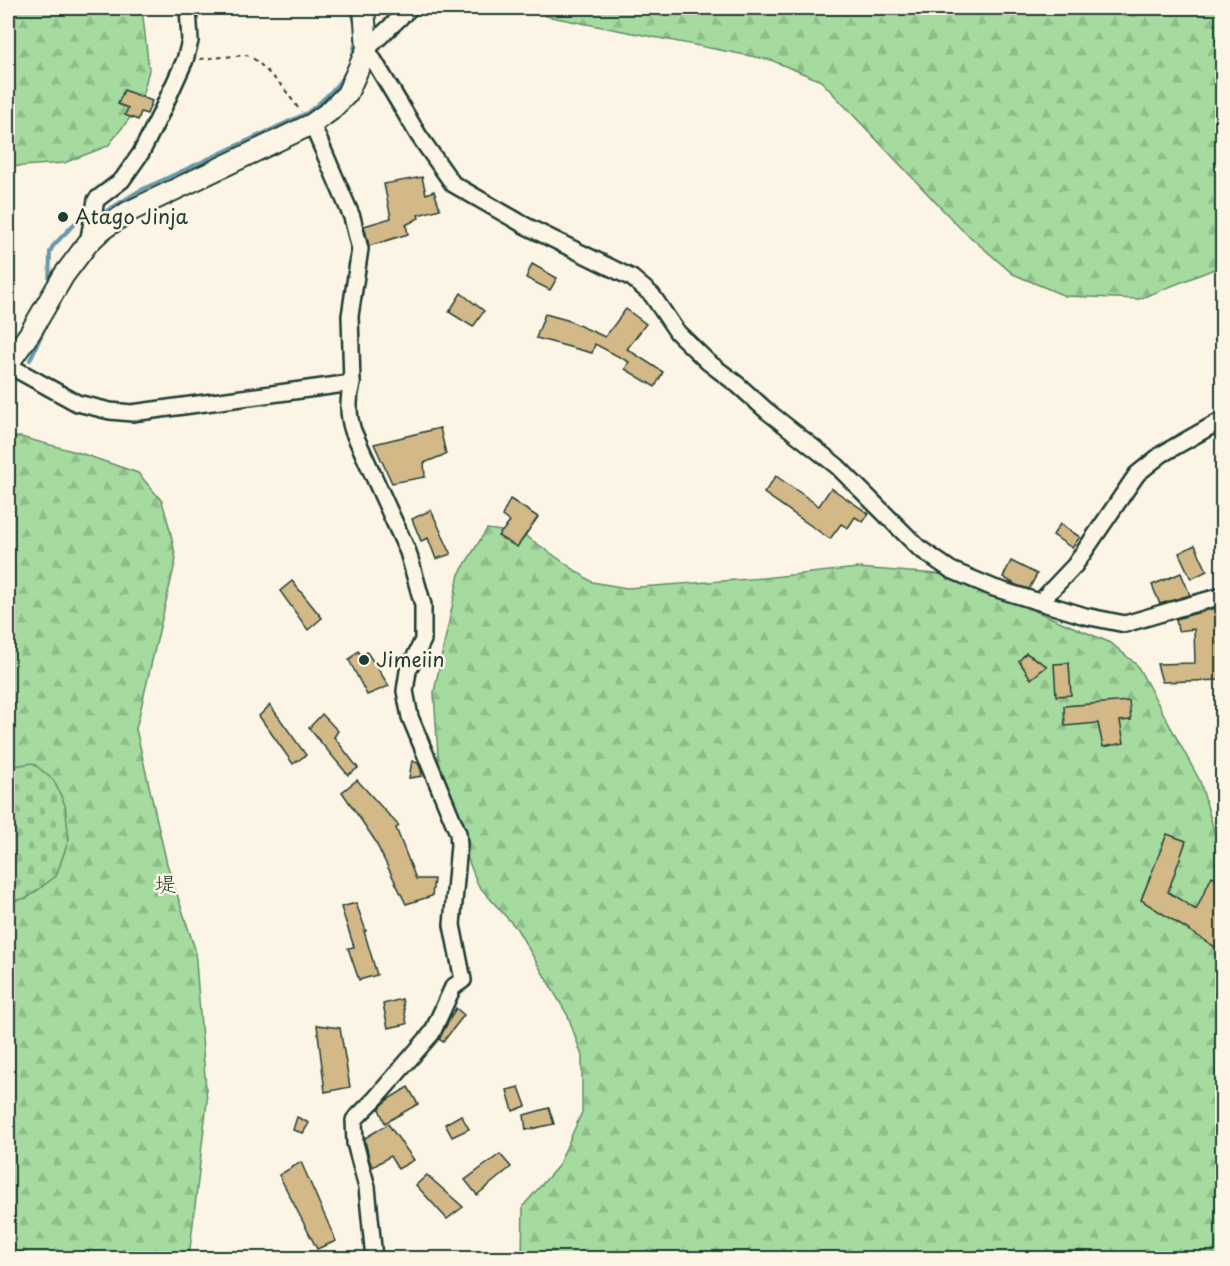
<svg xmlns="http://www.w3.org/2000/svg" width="1230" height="1266" font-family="'Playpen Sans','Klee One',sans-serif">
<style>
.forest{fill:url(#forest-firs);stroke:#628c69;stroke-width:1.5}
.cemetery{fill:url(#cemetery-stones);stroke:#628c69;stroke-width:1.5}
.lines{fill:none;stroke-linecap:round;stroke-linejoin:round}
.stream{stroke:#6998ab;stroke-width:4}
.building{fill:#d3b888;stroke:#1f3d34;stroke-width:1.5}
.street-casing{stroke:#1f3d34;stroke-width:20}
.secondary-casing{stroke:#1f3d34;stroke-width:24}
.path{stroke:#1f3d34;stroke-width:2;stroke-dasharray:4.5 4.5;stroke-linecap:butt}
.street{stroke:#fcf5e5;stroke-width:15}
.secondary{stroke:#fcf5e5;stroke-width:20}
.poi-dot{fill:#1f3d34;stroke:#fcf5e5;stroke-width:2}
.labels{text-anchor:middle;stroke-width:5;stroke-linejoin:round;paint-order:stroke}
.poi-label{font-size:20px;fill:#1f3d34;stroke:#fcf5e5;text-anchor:start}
.quarter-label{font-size:22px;fill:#1f3d34;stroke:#fcf5e5}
</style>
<defs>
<pattern id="forest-firs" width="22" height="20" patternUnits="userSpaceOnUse" patternTransform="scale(1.5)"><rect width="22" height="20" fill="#a5db9e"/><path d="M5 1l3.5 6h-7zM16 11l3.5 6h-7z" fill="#8ebd89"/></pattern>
<pattern id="cemetery-stones" width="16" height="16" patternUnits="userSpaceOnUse" patternTransform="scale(1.5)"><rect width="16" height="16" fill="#a5db9e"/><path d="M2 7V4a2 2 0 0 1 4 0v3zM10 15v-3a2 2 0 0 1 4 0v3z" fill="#8ebd89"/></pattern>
</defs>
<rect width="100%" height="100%" fill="#fcf5e5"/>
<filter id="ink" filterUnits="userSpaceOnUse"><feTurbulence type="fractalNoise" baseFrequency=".0167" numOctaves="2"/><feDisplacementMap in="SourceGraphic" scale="12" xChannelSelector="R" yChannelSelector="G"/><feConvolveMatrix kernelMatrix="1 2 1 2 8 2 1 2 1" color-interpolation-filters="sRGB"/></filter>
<g filter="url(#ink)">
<g class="forest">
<path d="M8,8H142L149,70L140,105L108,146L64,163L8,167Z"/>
<path d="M536,8H1101L1108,12L1134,16L1163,8H1222V266L1139,299L1065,296L1013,274L960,228L821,81L771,60L546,16Z"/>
<path d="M8,437H21L80,453L138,473L162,501L170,530L176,559L136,729L167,864L195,949L207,1102L189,1258H8Z"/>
<path d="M487,529L523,534L592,582L627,588L763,578L858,568L950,575L1111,643L1137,665L1200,781L1222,858V1258H522L523,1206L558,1166L582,1112V1056L568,1016L517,929L478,885L440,787L434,692L459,574Z"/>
</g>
<path class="cemetery" d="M33,763L54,781L65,805L69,839L56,876L27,898L8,902V767Z"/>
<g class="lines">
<g class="stream">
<path d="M351,8L356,26"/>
<path d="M351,62L356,41V34"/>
<path d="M96,214L105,212L139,191L307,113C324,100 338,87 348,69"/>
<path d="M49,286L50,252L53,246L79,219L89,215"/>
<path d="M30,360L46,325"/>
</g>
</g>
<g class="building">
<path d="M124,90L152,101L147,114L141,112L138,120L125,115L128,108L118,104Z"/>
<path d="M422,177L426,194L434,191L440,209L418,215L419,218L406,225L408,234L369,246L364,226L391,218L384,184Z"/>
<path d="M532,264L557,278L550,290L526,278Z"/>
<path d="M461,293L484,311L473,327L449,312Z"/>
<path d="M626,309L646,324L627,349L663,372L655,387L625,369L629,362L595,344L592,353L536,338L545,314L567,320L605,337Z"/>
<path d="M440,428L446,454L424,463L425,477L392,483L374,444Z"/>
<path d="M776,476L819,506L831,488L869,514L863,522L855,517L848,528L841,524L830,539L764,493Z"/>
<path d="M510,499L538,517L517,547L498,536L510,522L502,516Z"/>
<path d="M431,510L451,554L436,559L428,538L421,541L412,519Z"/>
<path d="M1060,524L1080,537L1072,548L1053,535Z"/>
<path d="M1195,545L1207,571L1191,579L1179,553Z"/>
<path d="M1011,561L1037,574L1029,589L1016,585L1003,577Z"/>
<path d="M1181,573L1190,595L1160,604L1152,585Z"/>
<path d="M292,581L322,618L308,630L280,591Z"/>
<path d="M1215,608L1222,624V680L1162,682L1157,664L1195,663L1194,629L1178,631L1176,619Z"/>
<path d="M358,651L362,656L367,652L389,686L367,695L349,660Z"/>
<path d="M1026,653L1047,666L1031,679L1019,661Z"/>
<path d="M1069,663L1071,695L1056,696L1054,664Z"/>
<path d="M1129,701L1131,720L1120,721L1124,743L1103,747L1098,723L1065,726L1064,706Z"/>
<path d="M270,705L306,755L293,764L259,716Z"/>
<path d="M322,714L338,731L334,737L358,768L348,775L309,728Z"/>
<path d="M412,761L418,763L421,770L422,776L409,778Z"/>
<path d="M357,780L399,826L396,828L416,879H434L432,896L406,904L374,839L342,792Z"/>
<path d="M1167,834L1186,841L1168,892L1196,910L1212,876L1222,881V942L1218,949L1141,900Z"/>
<path d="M356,903L366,931H364L377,975L359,980L348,948L354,947L341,907Z"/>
<path d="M402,999L407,1024L388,1028L383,1004Z"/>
<path d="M456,1008L464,1015L443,1042L439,1039Z"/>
<path d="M317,1025L340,1028L350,1087L325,1092Z"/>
<path d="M408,1087L418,1104L385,1123L379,1109L387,1100Z"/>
<path d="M519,1087L526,1106L513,1111L507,1090Z"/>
<path d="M549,1108L554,1124L526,1130L524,1115Z"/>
<path d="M461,1115L469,1129L452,1137L445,1124Z"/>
<path d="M297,1117L309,1123L303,1133L293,1130Z"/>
<path d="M388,1124L414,1160L398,1169L390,1156L373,1167L370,1162L365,1141V1138Z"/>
<path d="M500,1154L511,1167L477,1195L465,1180Z"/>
<path d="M301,1162L336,1241L317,1249L279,1175Z"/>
<path d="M427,1175L463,1207L447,1219L416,1185Z"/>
</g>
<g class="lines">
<defs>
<g id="street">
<path d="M410,8L367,49L419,136L453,184L526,226L632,278L652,295L677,332L708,362L738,385L767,411L837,466L919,548L951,570L994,588L1085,616L1125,624L1179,608L1222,596"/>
<path d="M312,124L352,217L360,249L350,316L352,383C348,398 348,416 353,431L408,552L423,605V640L408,671L405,691L410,717L458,833L459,845L452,925L463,980L453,987L432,1033L375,1099L354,1120L355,1143L367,1187L374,1258"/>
<path d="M88,243L96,200L122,180L141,153L160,115L185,60L190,41L188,8"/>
<path d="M8,365L77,403L110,411L132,413L352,383"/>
<path d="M1040,602L1075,565L1137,474L1162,454L1222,420"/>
</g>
<path id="secondary" d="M8,364L30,333L64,275L88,243L103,229L128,212L312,124L330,111L347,94L367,49L364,8"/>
</defs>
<use href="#street" class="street-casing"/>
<use href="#secondary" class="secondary-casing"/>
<path class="path" d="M200,59L247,55L257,61L283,87L301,112"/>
<use href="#street" class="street"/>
<use href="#secondary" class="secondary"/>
</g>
</g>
<g class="poi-dot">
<circle cx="63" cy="217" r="6"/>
<circle cx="364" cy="660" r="6"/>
</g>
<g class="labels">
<g class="poi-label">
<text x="75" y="224">Atago Jinja</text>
<text x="376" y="667">Jimeiin</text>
</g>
<g class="quarter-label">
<text x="165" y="892">堤</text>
</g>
</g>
<rect width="1230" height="1266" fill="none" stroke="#fcf5e5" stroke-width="30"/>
<rect x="15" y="15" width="1200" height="1236" fill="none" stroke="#1f3d34" stroke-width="2" filter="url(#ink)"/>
</svg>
